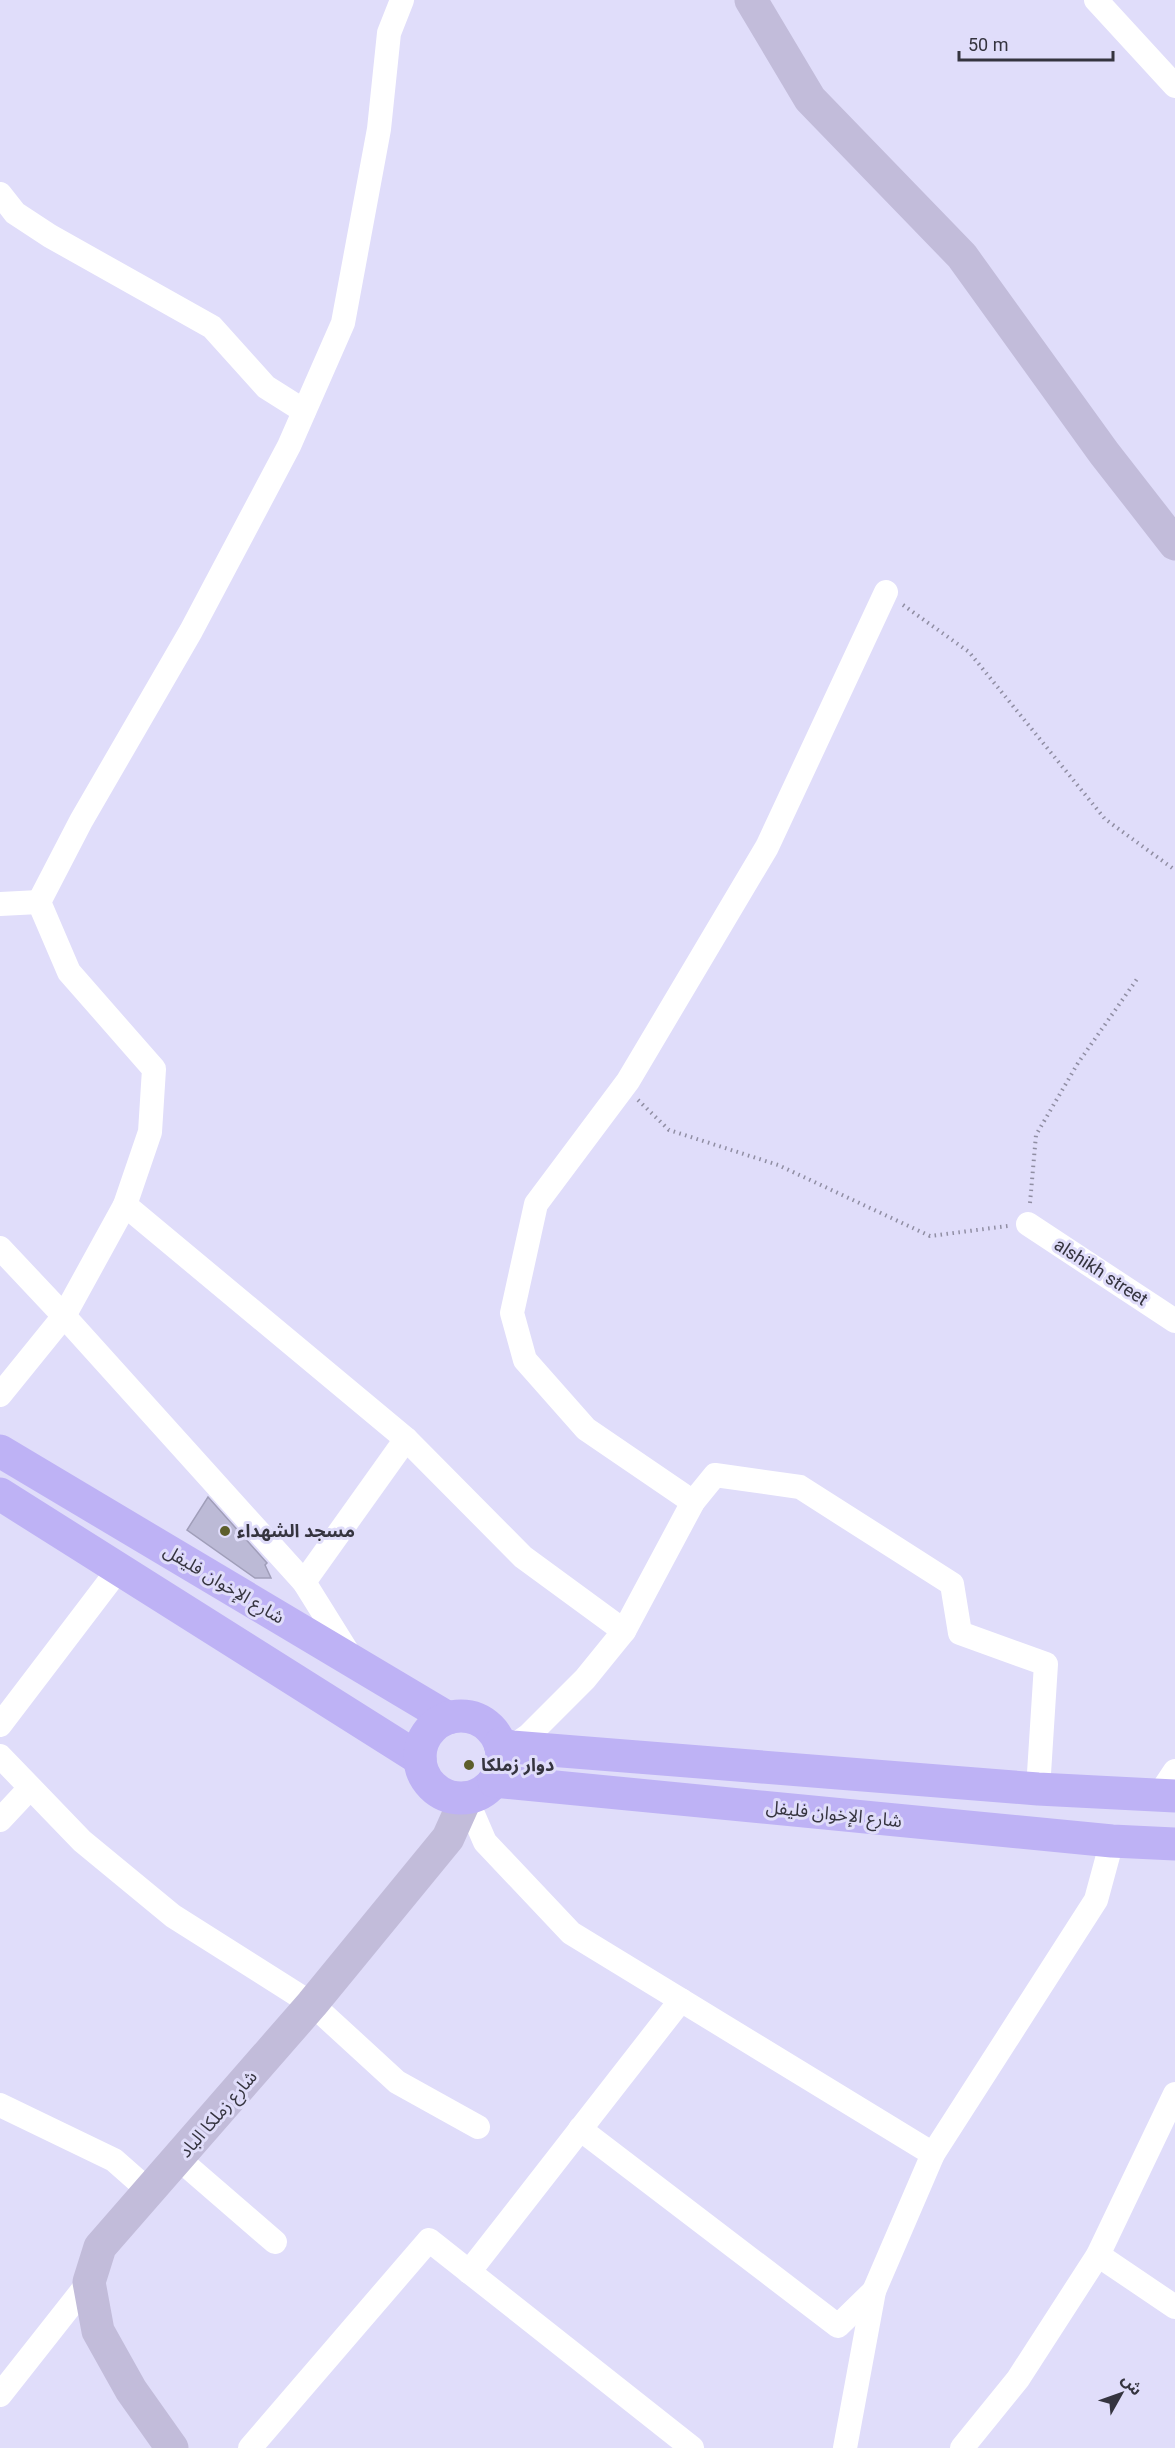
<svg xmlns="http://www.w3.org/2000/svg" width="1175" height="2448" font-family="Roboto,'Noto Sans Arabic',sans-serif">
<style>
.building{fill:#bcbad6;stroke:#a09eb9;stroke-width:1.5}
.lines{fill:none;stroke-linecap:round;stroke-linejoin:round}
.path{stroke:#908ea3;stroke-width:4;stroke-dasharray:1.5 4.5;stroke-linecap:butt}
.street{stroke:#fff;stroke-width:24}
.secondary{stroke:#c2bcda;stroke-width:33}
.primary{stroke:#beb2f5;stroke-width:33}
.poi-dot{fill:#5d5e2b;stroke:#e0ddfa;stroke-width:2}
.labels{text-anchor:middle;stroke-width:6;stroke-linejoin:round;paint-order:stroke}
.street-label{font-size:18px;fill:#35343f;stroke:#e0ddfa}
.poi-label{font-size:18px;font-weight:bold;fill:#35343f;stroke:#e0ddfa;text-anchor:start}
</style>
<rect width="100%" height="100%" fill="#e0ddfa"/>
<path class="building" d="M208,1497L267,1563L265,1565L271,1578H255L187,1530Z"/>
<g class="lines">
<g class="path">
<path d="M903,605L969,652L1105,819L1175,870"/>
<path d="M638,1100L669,1130L778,1165L930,1236L1008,1226"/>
<path d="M1030,1203L1036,1135L1078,1063L1137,979"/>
</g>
<g class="street">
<path d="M1096,0L1175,86"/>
<path d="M0,194L15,213L50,236L212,327L266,387L304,411"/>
<path d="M0,904L39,902"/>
<path d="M125,1205L406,1439L523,1557L624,1631"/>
<path d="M1028,1224L1175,1321"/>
<path d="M0,1248L64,1316L125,1205L150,1132L154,1069L69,972L39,902L81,821L191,631L289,446L343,323L379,129L389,33L402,0"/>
<path d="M0,1395L64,1316L304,1582L352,1659"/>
<path d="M693,1502L586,1429L525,1360L512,1313L536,1204L628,1081L767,847L886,592"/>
<path d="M304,1582L406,1439"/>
<path d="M0,1725L118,1570"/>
<path d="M512,1747L529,1735L585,1679L624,1631L693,1502L715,1475L800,1487L952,1584L960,1633L1046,1664L1038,1789"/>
<path d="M0,1756L82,1841L173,1916L312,2004L397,2082L478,2127"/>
<path d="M1159,1795L1175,1771"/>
<path d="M466,1798L485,1842L571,1933L933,2154"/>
<path d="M0,1820L30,1788"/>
<path d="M0,2105L114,2160L148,2190"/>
<path d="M580,2129L838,2326L874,2291"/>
<path d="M179,2159L275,2242"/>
<path d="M1098,2255L1175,2307"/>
<path d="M469,2272L681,2000"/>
<path d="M0,2395L89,2282"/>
<path d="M250,2448L429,2240L692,2448"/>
<path d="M845,2448L874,2291L933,2154L1096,1900L1112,1841"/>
<path d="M962,2448L1018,2379L1098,2255L1175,2094"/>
</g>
<g class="secondary">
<path d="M751,0L810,99L962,256L1104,453L1175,544"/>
<path d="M172,2448L131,2390L98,2331L89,2282L100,2247L312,2004L448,1838L466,1798"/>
</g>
<g class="primary">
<path d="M0,1451L448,1718"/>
<path d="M0,1494L420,1759"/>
<circle cx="461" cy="1757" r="41"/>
<path d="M500,1744L512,1747L1038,1789L1175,1796"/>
<path d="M494,1781L1112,1841L1175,1844"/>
</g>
</g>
<g class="poi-dot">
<circle cx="225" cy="1531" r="6"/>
<circle cx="469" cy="1765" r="6"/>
</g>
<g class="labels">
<g class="street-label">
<text transform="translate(1101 1272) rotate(33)" y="6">alshikh street</text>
<text transform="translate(224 1584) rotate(31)" y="6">شارع الإخوان فليفل</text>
<text transform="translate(834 1814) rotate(6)" y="6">شارع الإخوان فليفل</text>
<text transform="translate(218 2114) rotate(-49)" y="6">شارع زملكا الباد</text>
</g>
<g class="poi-label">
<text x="237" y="1537">مسجد الشهداء</text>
<text x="481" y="1771">دوار زملكا</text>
</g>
</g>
<g transform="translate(1121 2394) rotate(50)" stroke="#e0ddfa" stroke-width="4.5" paint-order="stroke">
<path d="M0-4.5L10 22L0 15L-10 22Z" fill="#35343f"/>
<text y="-9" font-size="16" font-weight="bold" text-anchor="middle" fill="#35343f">ش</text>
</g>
<path d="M959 51v9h154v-9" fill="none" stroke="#35343f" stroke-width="3"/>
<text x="968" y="51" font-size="18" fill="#35343f" stroke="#e0ddfa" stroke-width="4.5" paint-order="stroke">50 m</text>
</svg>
